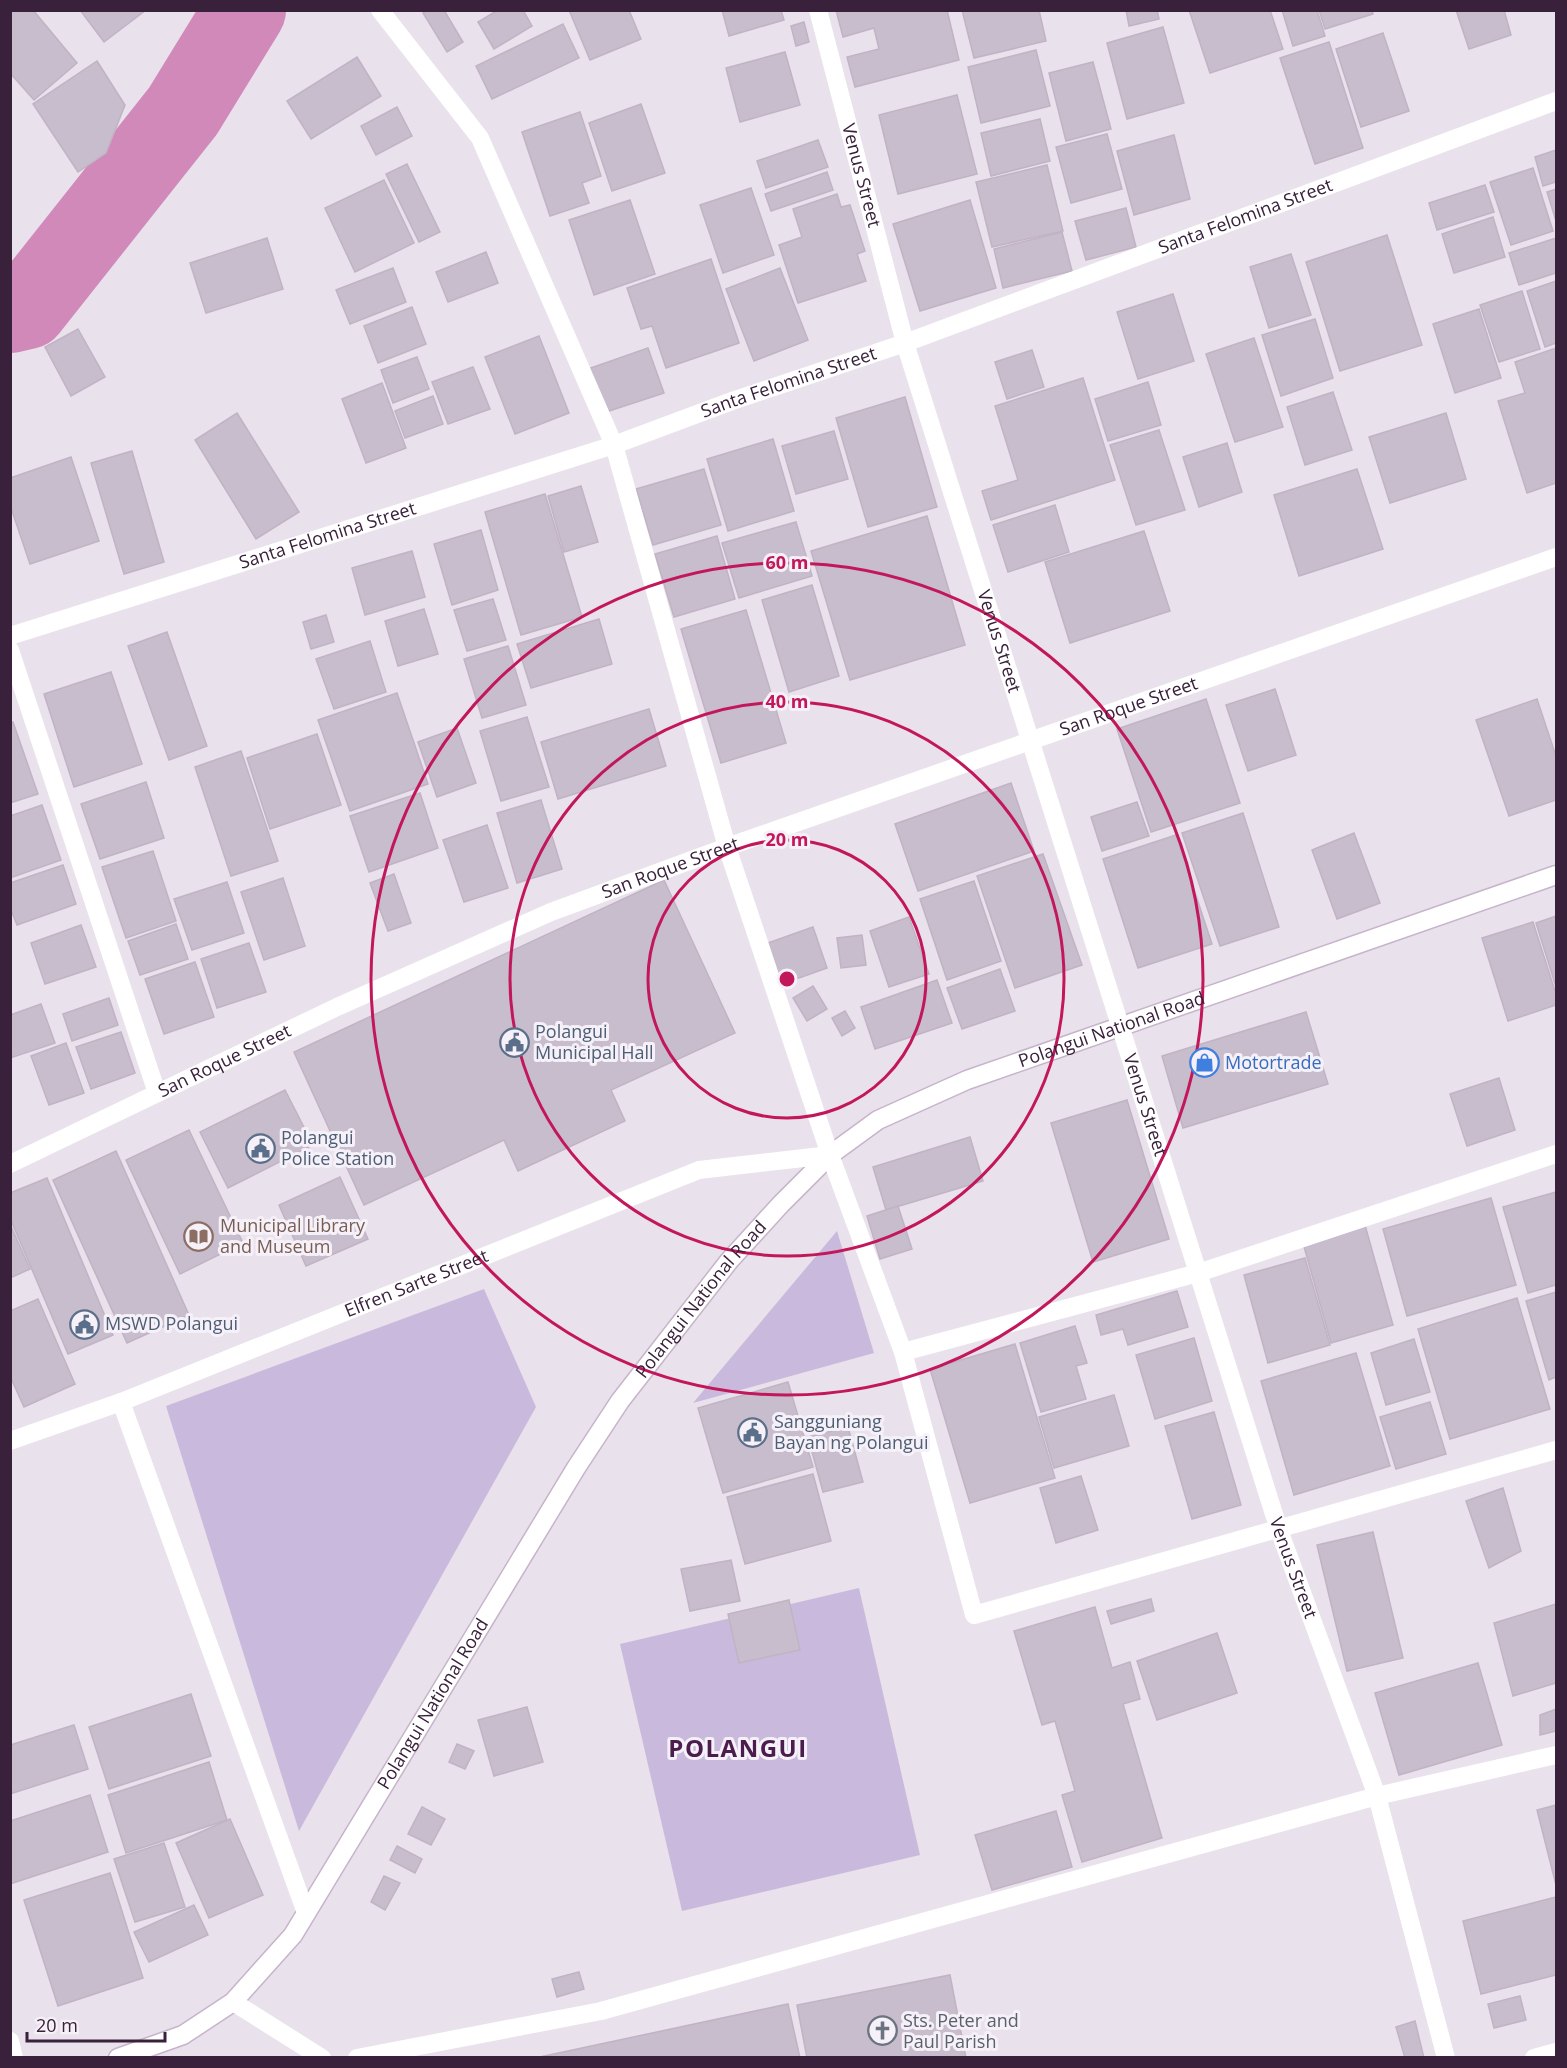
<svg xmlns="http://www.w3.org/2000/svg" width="1567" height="2068" font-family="'Open Sans',sans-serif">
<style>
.green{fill:#c9badd}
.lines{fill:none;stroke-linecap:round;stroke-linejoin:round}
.river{stroke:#d089b9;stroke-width:82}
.building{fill:#c8bdcc;stroke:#c1b3c5;stroke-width:1.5}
.secondary-casing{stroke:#c7b4cb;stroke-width:21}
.street{stroke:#fff;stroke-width:18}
.secondary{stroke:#fff;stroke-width:18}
.ring{fill:none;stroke:#c2185b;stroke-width:3}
.labels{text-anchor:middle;stroke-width:6;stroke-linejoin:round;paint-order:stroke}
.street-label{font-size:18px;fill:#39213c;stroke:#f6f1f8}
.service-label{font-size:18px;fill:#4e5e75;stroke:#f6f1f8;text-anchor:start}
.shop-label{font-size:18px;fill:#366cbe;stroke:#f6f1f8;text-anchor:start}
.education-label{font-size:18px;fill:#785e54;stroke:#f6f1f8;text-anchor:start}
.worship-label{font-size:18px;fill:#5b616d;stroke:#f6f1f8;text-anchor:start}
.district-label{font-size:24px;font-weight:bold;letter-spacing:1.5px;fill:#4a1d4e;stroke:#f6f1f8}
.centre{fill:#c2185b;stroke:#f6f1f8;stroke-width:3}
.ring-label{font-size:18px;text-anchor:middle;font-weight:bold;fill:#c2185b;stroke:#f6f1f8;stroke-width:6;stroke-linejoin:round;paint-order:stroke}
</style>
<rect width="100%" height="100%" fill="#e9e1eb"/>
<g class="green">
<path d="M837,1231L874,1353L693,1403Z"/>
<path d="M484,1289L536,1407L299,1831L166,1406Z"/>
<path d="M859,1588L920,1855L682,1911L620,1644Z"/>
</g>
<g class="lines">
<path class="river" d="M10,312L27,308L183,111L245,10"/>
</g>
<g class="building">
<path d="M10,10H33L77,63L34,100L10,73Z"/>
<path d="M80,10H146L104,42Z"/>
<path d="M427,10H444L463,42L447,52L423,13Z"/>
<path d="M498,10H523L532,26L494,49L478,22Z"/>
<path d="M569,10H629L641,39L590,60Z"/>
<path d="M722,10H781L784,20L729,36Z"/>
<path d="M836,10H947L959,60L855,87L847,57L879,49L874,28L843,37Z"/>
<path d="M962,10H1039L1046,41L974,58Z"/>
<path d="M1126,10H1157L1159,19L1129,26Z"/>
<path d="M1189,10H1270L1283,49L1210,73Z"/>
<path d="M1282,10H1317L1325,36L1293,46Z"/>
<path d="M1319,10H1372L1373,14L1325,29Z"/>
<path d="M1456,10H1504L1511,35L1469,49Z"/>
<path d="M804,22L809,42L796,46L791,26Z"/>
<path d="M563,24L579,58L492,99L476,66Z"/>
<path d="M1163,27L1184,103L1127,119L1107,43Z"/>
<path d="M1383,33L1409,111L1361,127L1336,49Z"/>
<path d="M1329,42L1363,148L1315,164L1280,58Z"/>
<path d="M1036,50L1050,106L981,123L968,67Z"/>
<path d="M785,52L800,105L740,122L726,68Z"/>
<path d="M357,57L381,96L311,139L287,101Z"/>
<path d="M97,61L125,105L106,153L78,172L33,104Z"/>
<path d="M1093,62L1111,129L1066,141L1049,73Z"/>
<path d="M957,95L977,174L898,194L879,115Z"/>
<path d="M641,104L665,173L612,191L589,123Z"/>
<path d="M397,107L412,136L376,155L361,126Z"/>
<path d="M580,112L601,176L582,183L589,203L550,216L522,132Z"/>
<path d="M1040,119L1050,161L991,176L981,133Z"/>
<path d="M1107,134L1122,189L1071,203L1056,147Z"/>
<path d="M1174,135L1190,199L1134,215L1117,151Z"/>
<path d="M818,140L828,167L766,188L757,161Z"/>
<path d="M1556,150V182L1543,186L1535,157Z"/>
<path d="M407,164L440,232L419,242L386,174Z"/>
<path d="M1047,165L1063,231L992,247L976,182Z"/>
<path d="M1533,168L1553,231L1511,245L1490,182Z"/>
<path d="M827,172L833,190L771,211L765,194Z"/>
<path d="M384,180L414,243L355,272L325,208Z"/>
<path d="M1485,185L1494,212L1437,230L1429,203Z"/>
<path d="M751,188L774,255L723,273L700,205Z"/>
<path d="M1556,189V221L1547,192Z"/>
<path d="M837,194L841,207L850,205L865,251L857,254L866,281L798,303L779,245L802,237L793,209Z"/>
<path d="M630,200L655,274L594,295L569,220Z"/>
<path d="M970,200L996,288L920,311L893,224Z"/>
<path d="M1126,208L1136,247L1086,260L1075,221Z"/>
<path d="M1493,217L1505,257L1454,273L1442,234Z"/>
<path d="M1062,232L1072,271L1003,288L994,249Z"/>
<path d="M1387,235L1422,345L1340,371L1306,262Z"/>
<path d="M267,238L283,289L206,313L190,263Z"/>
<path d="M1556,238V273L1519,285L1509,253Z"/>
<path d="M486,252L498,283L448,302L436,272Z"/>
<path d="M1291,254L1311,315L1269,328L1250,267Z"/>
<path d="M711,259L739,343L666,368L652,326L641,329L627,288Z"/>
<path d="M393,268L406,302L350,324L336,290Z"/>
<path d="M780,268L808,340L754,361L726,289Z"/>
<path d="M1556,281V343L1545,347L1527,291Z"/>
<path d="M1522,291L1540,349L1499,362L1480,305Z"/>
<path d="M1173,294L1194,361L1138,379L1117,312Z"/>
<path d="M412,307L426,344L378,363L364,326Z"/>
<path d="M1479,309L1501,378L1455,393L1433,324Z"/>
<path d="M1315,319L1333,378L1281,396L1262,335Z"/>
<path d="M78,329L105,377L71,396L45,347Z"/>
<path d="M539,336L569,413L515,434L485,357Z"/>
<path d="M1254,338L1283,427L1235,442L1206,354Z"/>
<path d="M648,348L664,393L603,413L588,369Z"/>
<path d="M1556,348V483L1527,493L1498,401L1525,393L1515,362Z"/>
<path d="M1032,350L1044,387L1007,399L995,362Z"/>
<path d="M417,357L429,389L393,403L381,370Z"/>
<path d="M473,367L490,409L448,424L432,382Z"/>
<path d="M1083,378L1115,480L991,520L982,491L1018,480L995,406Z"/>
<path d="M1148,382L1161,425L1108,441L1095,399Z"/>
<path d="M382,383L406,448L366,463L342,399Z"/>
<path d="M1333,392L1352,450L1305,465L1287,407Z"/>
<path d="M433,396L443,424L405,438L395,411Z"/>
<path d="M905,397L937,507L868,527L836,418Z"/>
<path d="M237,413L299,512L256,539L195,440Z"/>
<path d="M1446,413L1466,479L1390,503L1369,437Z"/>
<path d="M1159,430L1185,510L1136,525L1110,445Z"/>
<path d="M834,431L848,479L796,494L782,446Z"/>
<path d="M773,439L794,511L728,531L707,459Z"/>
<path d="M1227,443L1242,492L1199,507L1183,457Z"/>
<path d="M132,451L164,562L124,574L91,463Z"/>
<path d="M71,457L99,541L30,564L10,505V478Z"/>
<path d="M704,469L721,525L653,545L636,489Z"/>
<path d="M1357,469L1383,549L1299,576L1274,495Z"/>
<path d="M581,486L598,542L564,552L548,496Z"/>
<path d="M545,494L582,617L521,635L485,512Z"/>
<path d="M1055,505L1069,552L1008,572L993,525Z"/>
<path d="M927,516L965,645L850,680L811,551Z"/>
<path d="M796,522L812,576L739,598L722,543Z"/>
<path d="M481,530L498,590L452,605L434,544Z"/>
<path d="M1144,531L1170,611L1070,643L1045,562Z"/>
<path d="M717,536L735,599L674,617L655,554Z"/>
<path d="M412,551L425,597L365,615L352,568Z"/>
<path d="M812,585L839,676L789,692L762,600Z"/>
<path d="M493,599L506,640L467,651L454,610Z"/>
<path d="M424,609L438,654L398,666L385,621Z"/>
<path d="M746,610L786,743L721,763L681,629Z"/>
<path d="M326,615L334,642L311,649L303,622Z"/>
<path d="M599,619L612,664L531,688L517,644Z"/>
<path d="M167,632L207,746L169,760L128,646Z"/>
<path d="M370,641L386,692L334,709L316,659Z"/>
<path d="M508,646L526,705L482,718L464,659Z"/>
<path d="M111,672L142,764L74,787L44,694Z"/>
<path d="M1275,689L1296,755L1248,771L1226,705Z"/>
<path d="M397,693L428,784L350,811L318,720Z"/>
<path d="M1206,699L1240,803L1151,832L1117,729Z"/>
<path d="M1537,699L1556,756V800L1509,816L1476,720Z"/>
<path d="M649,709L666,766L558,799L541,742Z"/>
<path d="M527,717L549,787L501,801L480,731Z"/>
<path d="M10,722H13L38,794L10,803Z"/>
<path d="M457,728L476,783L437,797L418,742Z"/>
<path d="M317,734L341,805L270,829L247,758Z"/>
<path d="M241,751L278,861L231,876L195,767Z"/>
<path d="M146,782L164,838L100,859L81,804Z"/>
<path d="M1011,783L1034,851L918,891L895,824Z"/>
<path d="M420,793L438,848L369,872L350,816Z"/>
<path d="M541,800L562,869L517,883L497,813Z"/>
<path d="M1137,802L1149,836L1102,851L1091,817Z"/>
<path d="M42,805L61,860L10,878V816Z"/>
<path d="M1243,813L1279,927L1220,946L1182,833Z"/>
<path d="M487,825L508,888L464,902L443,840Z"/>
<path d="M1354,833L1380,903L1337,919L1312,850Z"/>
<path d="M1176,835L1212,944L1138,968L1103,859Z"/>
<path d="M153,851L176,921L126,938L102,867Z"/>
<path d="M1043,854L1082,965L1015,988L977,876Z"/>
<path d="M63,865L76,904L17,925L10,907V883Z"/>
<path d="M394,874L411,923L388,931L370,883Z"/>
<path d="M283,878L305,946L264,960L241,892Z"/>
<path d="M664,880L735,1033L611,1090L625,1121L518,1171L504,1140L364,1205L294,1052Z"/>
<path d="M974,881L1001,961L947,980L920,899Z"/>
<path d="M227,882L244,933L192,950L174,899Z"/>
<path d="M1556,916V987L1536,923Z"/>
<path d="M909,917L929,974L889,987L870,931Z"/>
<path d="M1533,922L1556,994V1005L1508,1021L1482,938Z"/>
<path d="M176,924L188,959L140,975L128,941Z"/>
<path d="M81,925L96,967L45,984L31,943Z"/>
<path d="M813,927L827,968L782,984L768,943Z"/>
<path d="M862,935L866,965L841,968L837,938Z"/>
<path d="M249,943L266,992L217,1008L201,959Z"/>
<path d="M195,962L214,1017L164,1034L145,979Z"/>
<path d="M1000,969L1015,1011L962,1029L947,988Z"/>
<path d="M937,980L952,1023L875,1049L861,1007Z"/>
<path d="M813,986L827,1009L807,1021L793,998Z"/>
<path d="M109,998L118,1025L72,1041L63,1014Z"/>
<path d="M41,1004L55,1043L10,1058V1015Z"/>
<path d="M845,1011L855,1028L842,1036L832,1018Z"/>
<path d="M1306,1012L1328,1084L1183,1128L1162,1056Z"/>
<path d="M121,1032L135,1073L91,1089L76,1047Z"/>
<path d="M66,1043L84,1093L49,1105L31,1056Z"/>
<path d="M1499,1078L1515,1130L1467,1146L1450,1094Z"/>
<path d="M285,1090L313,1145L228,1188L200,1132Z"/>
<path d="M1127,1100L1169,1239L1093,1262L1051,1123Z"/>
<path d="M189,1130L243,1243L180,1274L126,1160Z"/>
<path d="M970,1137L983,1181L886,1210L873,1167Z"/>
<path d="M116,1151L189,1315L127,1343L53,1180Z"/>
<path d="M340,1177L368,1239L306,1266L279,1205Z"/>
<path d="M47,1178L113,1335L68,1354L10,1218V1193Z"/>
<path d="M1556,1192V1285L1528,1293L1503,1207Z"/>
<path d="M1491,1198L1516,1285L1407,1316L1383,1229Z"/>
<path d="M898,1206L912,1249L880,1259L867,1216Z"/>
<path d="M10,1224L30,1269L10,1278Z"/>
<path d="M1365,1225L1393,1325L1331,1343L1303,1243Z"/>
<path d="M1305,1258L1330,1345L1268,1363L1244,1275Z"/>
<path d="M1177,1291L1188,1327L1128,1345L1123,1329L1101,1335L1096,1315Z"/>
<path d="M1556,1292V1377L1549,1380L1526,1301Z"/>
<path d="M1517,1298L1550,1409L1450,1439L1418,1329Z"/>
<path d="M38,1299L75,1384L24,1407L10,1376V1311Z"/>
<path d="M1075,1326L1087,1363L1076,1366L1086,1399L1041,1412L1020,1343Z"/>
<path d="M1194,1338L1212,1401L1155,1419L1136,1355Z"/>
<path d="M1414,1339L1430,1392L1386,1405L1371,1353Z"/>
<path d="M1015,1344L1055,1478L970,1503L930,1369Z"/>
<path d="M1356,1353L1390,1466L1294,1495L1261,1381Z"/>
<path d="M788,1382L813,1467L723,1493L698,1408Z"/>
<path d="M1114,1395L1129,1446L1054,1468L1039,1417Z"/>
<path d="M1430,1402L1446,1454L1396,1469L1380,1417Z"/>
<path d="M1214,1412L1241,1505L1192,1519L1165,1426Z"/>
<path d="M848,1427L863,1482L823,1492L808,1437Z"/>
<path d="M813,1474L831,1541L745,1564L727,1497Z"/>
<path d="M1081,1476L1098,1530L1056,1543L1040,1488Z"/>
<path d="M1503,1488L1521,1551L1489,1568L1466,1501Z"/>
<path d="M1373,1532L1403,1658L1347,1671L1317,1545Z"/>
<path d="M731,1560L740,1601L690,1611L681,1569Z"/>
<path d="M1151,1599L1154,1611L1111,1624L1107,1611Z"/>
<path d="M789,1600L800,1650L739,1663L728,1614Z"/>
<path d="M1556,1604V1683L1513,1696L1494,1623Z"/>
<path d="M1095,1607L1112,1668L1130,1662L1140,1699L1123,1704L1162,1838L1082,1862L1062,1795L1075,1791L1055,1721L1042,1725L1014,1631Z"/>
<path d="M1217,1633L1237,1693L1157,1720L1137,1661Z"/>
<path d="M1478,1663L1502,1745L1399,1775L1375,1693Z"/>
<path d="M191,1694L211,1756L109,1789L89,1727Z"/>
<path d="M527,1707L543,1762L494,1776L478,1720Z"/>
<path d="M1556,1709V1731L1540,1735V1715Z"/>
<path d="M74,1725L88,1769L10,1794V1745Z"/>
<path d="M457,1744L474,1751L465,1769L449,1762Z"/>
<path d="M209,1762L227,1820L126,1853L108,1795Z"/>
<path d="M90,1795L108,1852L10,1884V1821Z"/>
<path d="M1556,1805V1885L1537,1810Z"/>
<path d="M422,1807L445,1819L431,1845L408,1834Z"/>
<path d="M1056,1811L1072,1867L992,1890L975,1835Z"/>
<path d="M230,1819L263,1895L209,1918L176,1843Z"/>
<path d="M164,1843L185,1907L135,1922L114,1859Z"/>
<path d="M397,1846L422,1859L415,1873L390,1860Z"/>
<path d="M110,1873L143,1978L58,2006L24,1900Z"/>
<path d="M384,1876L400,1883L385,1910L371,1902Z"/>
<path d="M1556,1897V1975L1481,1994L1463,1921Z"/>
<path d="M194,1905L208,1935L149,1962L134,1932Z"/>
<path d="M579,1972L584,1989L557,1997L552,1979Z"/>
<path d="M950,1975L966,2058H807L797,2005Z"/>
<path d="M1520,1996L1526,2020L1494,2028L1488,2004Z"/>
<path d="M788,2004L800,2058H535Z"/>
<path d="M1415,2021L1424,2058H1405L1396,2027Z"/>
</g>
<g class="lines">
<defs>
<g id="secondary">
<path id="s5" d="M118,2058L183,2035L233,2002L293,1935L576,1468L620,1401L729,1261L781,1204L830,1155L878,1120L967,1080L1556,875"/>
</g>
</defs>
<use href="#secondary" class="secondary-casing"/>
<g class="street">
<path d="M380,10L480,138L614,445L727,847L830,1155L903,1352L974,1615L1556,1450"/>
<path id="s1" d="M818,10L905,343L1279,1530L1377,1796L1446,2058"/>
<path id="s2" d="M10,636L614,445L732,401L905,343L1556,101"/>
<path d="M10,650L157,1093"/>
<path id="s3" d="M10,1164L337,1007L551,912L727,847L1556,557"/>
<path d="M903,1352L1198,1273L1556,1154"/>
<path d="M121,1402L306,1913"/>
<path id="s4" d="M10,1441L121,1402L699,1170L830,1155"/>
<path d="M233,2002L322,2058"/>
<path d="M10,2041L14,2058"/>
<path d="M357,2058L601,2011L1377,1796L1556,1755"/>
<path d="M1534,2058L1556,2052"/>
</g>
<use href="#secondary" class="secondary"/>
</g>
<g class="ring">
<circle cx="787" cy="979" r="139"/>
<circle cx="787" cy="979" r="277"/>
<circle cx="787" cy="979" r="416"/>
</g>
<defs>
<symbol id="civic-ring" viewBox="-11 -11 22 22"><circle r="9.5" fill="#f6f1f8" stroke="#5c6f8a" stroke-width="1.5"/><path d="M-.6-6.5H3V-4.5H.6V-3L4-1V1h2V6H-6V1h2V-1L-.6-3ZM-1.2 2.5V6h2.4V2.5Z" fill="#5c6f8a"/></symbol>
<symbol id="shop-ring" viewBox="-11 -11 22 22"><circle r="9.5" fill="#f6f1f8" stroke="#3f7fe0" stroke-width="1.5"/><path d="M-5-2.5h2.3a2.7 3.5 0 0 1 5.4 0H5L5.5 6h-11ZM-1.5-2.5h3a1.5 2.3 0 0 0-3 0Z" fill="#3f7fe0"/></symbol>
<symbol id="library-ring" viewBox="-11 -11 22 22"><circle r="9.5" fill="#f6f1f8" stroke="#8d6e63" stroke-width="1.5"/><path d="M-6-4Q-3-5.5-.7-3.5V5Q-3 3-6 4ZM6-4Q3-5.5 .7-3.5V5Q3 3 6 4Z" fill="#8d6e63"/></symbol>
<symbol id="church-ring" viewBox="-11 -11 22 22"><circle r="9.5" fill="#f6f1f8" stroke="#6b7280" stroke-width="1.5"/><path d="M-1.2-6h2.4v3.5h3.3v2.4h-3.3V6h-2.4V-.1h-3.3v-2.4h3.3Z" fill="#6b7280"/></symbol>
</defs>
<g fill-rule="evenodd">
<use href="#civic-ring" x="498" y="1026" width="33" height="33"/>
<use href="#shop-ring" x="1188" y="1046" width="33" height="33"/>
<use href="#civic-ring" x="244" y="1132" width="33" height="33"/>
<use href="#library-ring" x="182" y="1220" width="33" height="33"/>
<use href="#civic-ring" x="68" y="1308" width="33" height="33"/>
<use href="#civic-ring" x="736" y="1416" width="33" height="33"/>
<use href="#church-ring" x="866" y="2014" width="33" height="33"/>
</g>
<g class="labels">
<g class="street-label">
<text dy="6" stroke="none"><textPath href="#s1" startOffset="171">Venus Street</textPath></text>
<text dy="6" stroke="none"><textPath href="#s2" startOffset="1305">Santa Felomina Street</textPath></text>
<text dy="6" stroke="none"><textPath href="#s2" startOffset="819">Santa Felomina Street</textPath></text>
<text dy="6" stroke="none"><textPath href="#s2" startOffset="333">Santa Felomina Street</textPath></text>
<text dy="6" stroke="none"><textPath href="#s1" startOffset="657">Venus Street</textPath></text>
<text dy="6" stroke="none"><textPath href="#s3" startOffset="1210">San Roque Street</textPath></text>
<text dy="6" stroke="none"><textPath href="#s3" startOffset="724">San Roque Street</textPath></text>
<text dy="6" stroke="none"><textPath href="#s5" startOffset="1479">Polangui National Road</textPath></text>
<text dy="6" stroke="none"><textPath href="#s3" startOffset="238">San Roque Street</textPath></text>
<text dy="6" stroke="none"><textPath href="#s1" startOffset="1143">Venus Street</textPath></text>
<text dy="6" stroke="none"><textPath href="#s4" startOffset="436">Elfren Sarte Street</textPath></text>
<text dy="6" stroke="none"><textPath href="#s5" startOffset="975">Polangui National Road</textPath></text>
<text dy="6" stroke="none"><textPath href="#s1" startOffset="1629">Venus Street</textPath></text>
<text dy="6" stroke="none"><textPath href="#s5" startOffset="489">Polangui National Road</textPath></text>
</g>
<g class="service-label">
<text x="535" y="1038">Polangui<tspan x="535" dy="21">Municipal Hall</tspan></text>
<text x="281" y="1144">Polangui<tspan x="281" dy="21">Police Station</tspan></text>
<text x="105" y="1330">MSWD Polangui</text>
<text x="774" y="1428">Sangguniang<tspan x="774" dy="21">Bayan ng Polangui</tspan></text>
</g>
<g class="shop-label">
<text x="1225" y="1069">Motortrade</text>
</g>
<g class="education-label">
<text x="220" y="1232">Municipal Library<tspan x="220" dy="21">and Museum</tspan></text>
</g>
<g class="worship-label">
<text x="903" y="2027">Sts. Peter and<tspan x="903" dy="21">Paul Parish</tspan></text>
</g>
<g class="district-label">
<text x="738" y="1757">POLANGUI</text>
</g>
</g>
<circle cx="787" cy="979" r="9" class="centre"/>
<g class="ring-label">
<text x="787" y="569">60 m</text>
<text x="787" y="708">40 m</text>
<text x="787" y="846">20 m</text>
</g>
<rect width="1567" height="2068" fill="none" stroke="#39213c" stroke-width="24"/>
<path d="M27 2032v9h138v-9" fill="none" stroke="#39213c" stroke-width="3"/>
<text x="36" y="2032" font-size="18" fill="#39213c" stroke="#f6f1f8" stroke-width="4.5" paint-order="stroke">20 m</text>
</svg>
